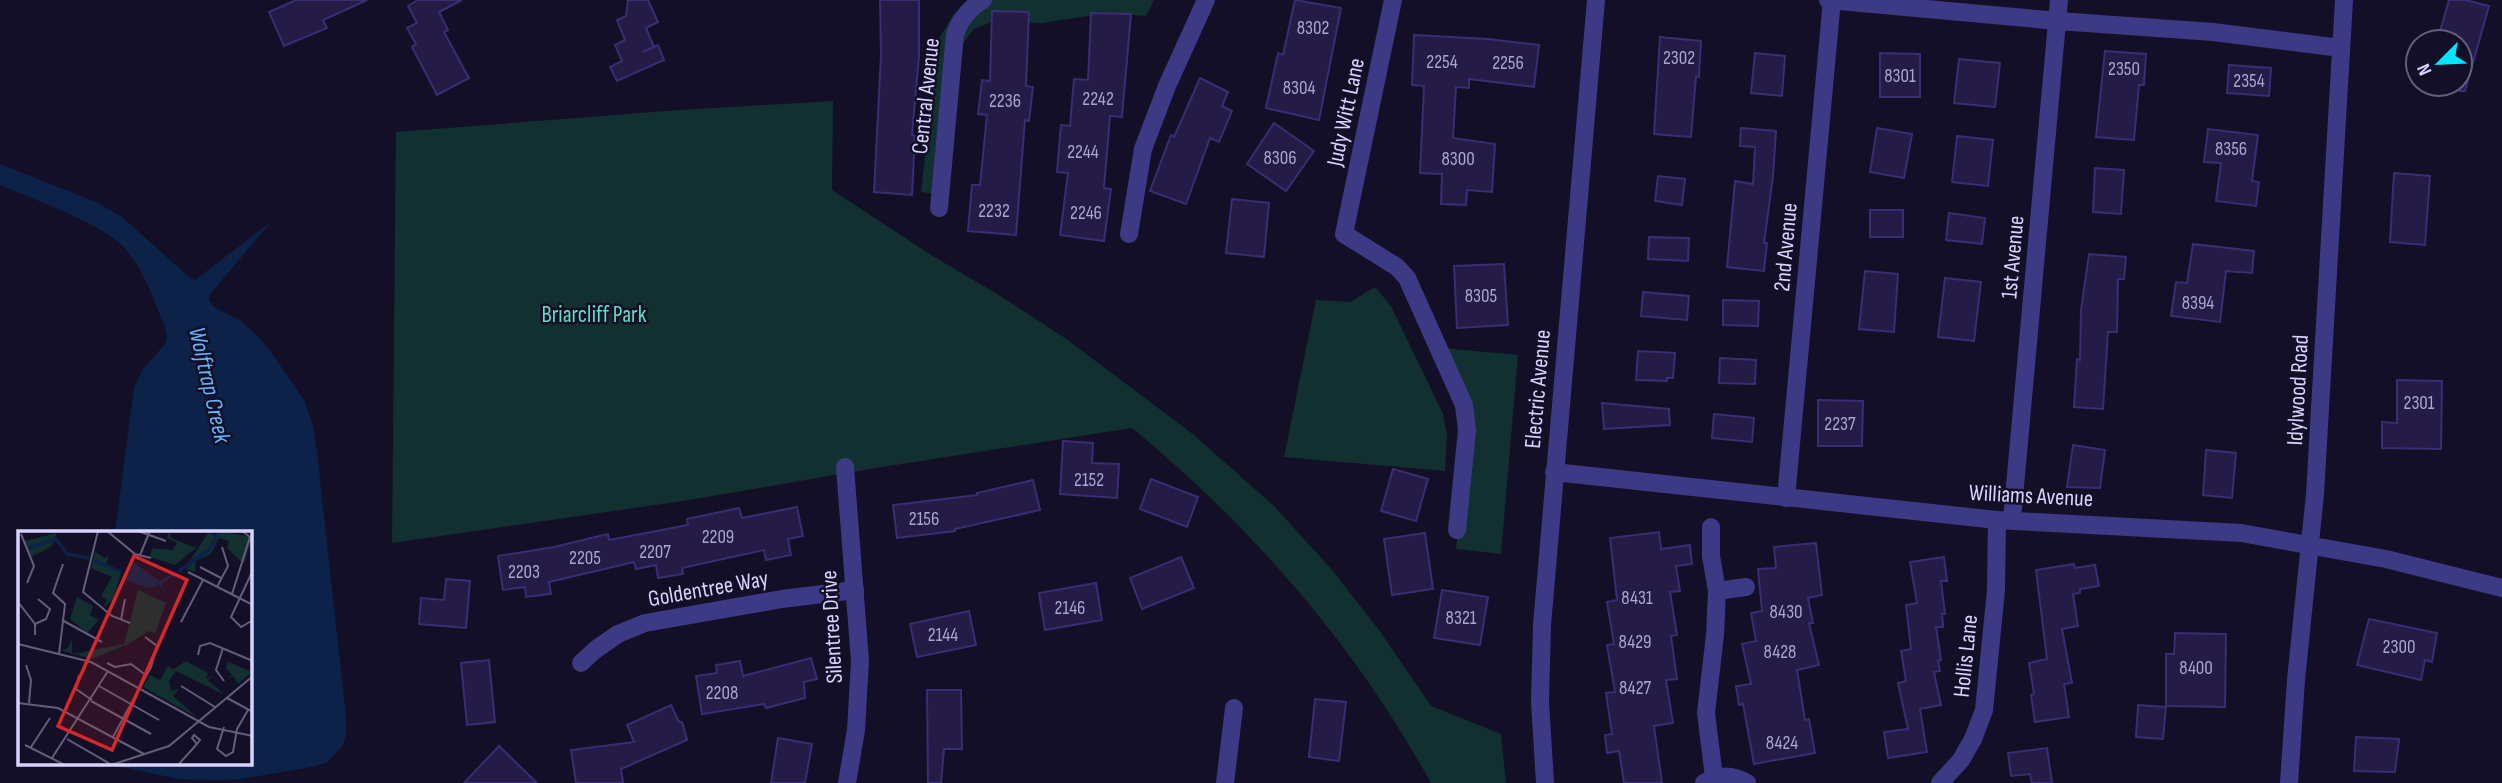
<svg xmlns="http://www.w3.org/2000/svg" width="2502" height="783" font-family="'Sofia Sans Condensed',sans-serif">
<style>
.green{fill:#12302f}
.water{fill:#0c2248}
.building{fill:#241b47;stroke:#3b2d73;stroke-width:2}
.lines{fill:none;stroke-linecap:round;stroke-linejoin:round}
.minor{stroke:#3d3a85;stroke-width:18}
.labels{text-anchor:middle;stroke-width:5;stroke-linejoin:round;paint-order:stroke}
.number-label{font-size:19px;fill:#aca6d1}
.street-label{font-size:23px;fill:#d9d4ff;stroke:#130f26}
.park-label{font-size:23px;fill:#5fe0c0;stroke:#130f26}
.water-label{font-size:24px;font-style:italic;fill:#62b6ff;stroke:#130f26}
.inset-river{fill:none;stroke:#0c2248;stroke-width:3.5}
.inset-road{fill:none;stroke:#625e7d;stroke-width:2}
.view{fill:#d62828;fill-opacity:0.15;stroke:#d62828;stroke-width:3.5}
.inset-edge{fill:none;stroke:#d9d4ff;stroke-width:3.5}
</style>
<rect width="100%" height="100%" fill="#130f26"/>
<g class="green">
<path d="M975,0H1154L1146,16L1108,13L1042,23L994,21L974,29L963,43L945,195L921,192L938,40L953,15Z"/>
<path d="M833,101L832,190L931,255L994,292L1065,338L1194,435L1274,506L1333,571L1379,630L1431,706L1501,734L1506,783H1431C1355,645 1253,528 1132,428L876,468L683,501L392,543L396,132L679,110Z"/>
<path d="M1375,287L1391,306L1443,414L1447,435L1445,471L1284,457L1316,300L1350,302Z"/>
<path d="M1432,347L1518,355L1501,554L1456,549L1469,434Z"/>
</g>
<path class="water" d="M0,164L96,202L122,217L188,276L195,280L272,221L210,294L209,300L214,307L241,321L258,336L271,352L304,400L312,422L317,452L346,716V736L342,747L326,763L312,767L240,779L218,780L179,779L106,764H250V533H115L134,387L143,369L165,344L167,337L165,327C153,299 142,262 118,242C93,220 32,199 0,185Z"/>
<g class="building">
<path d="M296,0H367L323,20L327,28L284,46L269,12Z"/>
<path d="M418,0H462L439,12L448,30L444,32L469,78L437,95L412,47L416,44L407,28L417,23L408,6Z"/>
<path d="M628,0H648L658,22L646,28L654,47L643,52L658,45L664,60L617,81L610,67L622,61L615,45L625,40L617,20L626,16Z"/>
<path d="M880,0H919V56L912,135L915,136L912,195L874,192L881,55Z"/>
<path d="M1295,0L1341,8L1319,120L1266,108L1278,53L1283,55Z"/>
<path d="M2449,0H2465L2489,6L2465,91H2460V42H2437Z"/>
<path d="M992,11L1029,12L1026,86L1033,87L1029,121L1025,120L1016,235L968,231L972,185H980L987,115L978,114L982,80L990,81Z"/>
<path d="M1091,13L1131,14L1122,117L1110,116L1104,188L1111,189L1104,241L1060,235L1068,173L1057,172L1061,125L1070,126L1074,79L1088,80Z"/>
<path d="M1414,35L1488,39L1539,45L1534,87L1469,79V88L1456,87L1453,138L1495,144L1492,192L1467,190L1466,205L1441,204L1442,174L1420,173L1424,86L1412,85Z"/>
<path d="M1660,37L1701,41L1699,77L1696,76L1691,137L1654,134Z"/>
<path d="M2105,51L2146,54L2144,85H2139L2134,140L2096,137Z"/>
<path d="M1755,53L1785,56L1782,96L1751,93Z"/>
<path d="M1880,53L1920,54V97H1880Z"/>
<path d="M1959,59L2000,63L1995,107L1954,103Z"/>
<path d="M2229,65L2271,68L2269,96L2227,93Z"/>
<path d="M1200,78L1228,92L1222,106L1232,111L1219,142L1210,138L1186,204L1150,191L1171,135L1174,137Z"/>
<path d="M1274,123L1314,151L1286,191L1247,164Z"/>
<path d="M1741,128L1776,131L1773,176L1764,243H1767L1764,271L1727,267L1735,181L1753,184L1755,147L1740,146Z"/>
<path d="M1877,128L1912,134L1904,178L1870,172Z"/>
<path d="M2208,129L2258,135L2252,181L2259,182L2256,206L2216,201L2221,163L2204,162Z"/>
<path d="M1957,136L1993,140L1988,186L1952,182Z"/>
<path d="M2095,168L2124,170L2121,214L2093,212Z"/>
<path d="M2394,173L2430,176L2425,245L2390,242Z"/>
<path d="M1658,176L1685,179L1682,205L1655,201Z"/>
<path d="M1232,199L1269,203L1264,257L1226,253Z"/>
<rect x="1870" y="210" width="33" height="27"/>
<path d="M1949,213L1985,218L1982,244L1946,240Z"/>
<path d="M1649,237L1689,238L1688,261L1648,259Z"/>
<path d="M2193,244L2254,251L2252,273L2226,271L2220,322L2171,316L2176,282L2187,283Z"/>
<path d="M2089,254L2126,257L2124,279H2118L2117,332H2108L2103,409L2074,407L2077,359L2080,360L2081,310Z"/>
<path d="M1504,264L1508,325L1457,328L1454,266Z"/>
<path d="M1865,271L1898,274L1894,332L1859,329Z"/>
<path d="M1945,278L1981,282L1974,341L1938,337Z"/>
<path d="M1643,292L1689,296L1687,320L1641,316Z"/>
<path d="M1723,300L1759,301L1758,326L1723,325Z"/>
<path d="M1638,351L1675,353L1673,378H1667V381L1636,380Z"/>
<path d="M1720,358L1756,360L1755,384L1719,383Z"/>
<path d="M2397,380L2442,381L2441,449L2382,448V422L2397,423Z"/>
<path d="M1818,400L1863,401L1862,446H1818Z"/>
<path d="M1602,403L1669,409L1670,425L1604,429Z"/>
<path d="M1714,414L1754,418L1752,442L1712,438Z"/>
<path d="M1063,441L1093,443L1092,463L1119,464L1117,498L1060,494Z"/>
<path d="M2073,445L2105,450L2100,488L2067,487Z"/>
<path d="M2206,450L2236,453L2232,498L2203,495Z"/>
<path d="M1393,469L1428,479L1416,521L1381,511Z"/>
<path d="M1151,479L1198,497L1187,527L1140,509Z"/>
<path d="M1033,480L1040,510L955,529V531L897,538L893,505L977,495V493Z"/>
<path d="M797,507L803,536L788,539L791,555L766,560L764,550L682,568L683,574L658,578L656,565L636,569L634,562L549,582L551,594L526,597L525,587L503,590L498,556L554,547L608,534L609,540L688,525L687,519L739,508L742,518Z"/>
<path d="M1659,532L1661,549L1690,545L1692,564L1676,566L1680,591L1670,592L1677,635L1671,636L1677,679L1666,680L1673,723L1654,726L1662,783H1624L1619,751L1607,753L1605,735L1612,734L1606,693L1615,692L1607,645L1614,644L1607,602L1617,600L1610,538Z"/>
<path d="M1425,533L1433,589L1392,595L1384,539Z"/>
<path d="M1816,543L1822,595L1808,598L1813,623H1809L1819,665L1797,670L1805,720L1809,719L1815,753L1754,764L1743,704L1739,705L1736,686L1751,684L1742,644L1756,641L1751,613L1762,611L1758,569L1776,568L1774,547Z"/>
<path d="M1181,557L1194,588L1142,609L1130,578Z"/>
<path d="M1944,557L1947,581H1941L1945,614H1942L1943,627H1936L1941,660L1938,661L1940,671L1934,672L1941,705L1920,709L1927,752L1888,758L1884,732L1908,729L1898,683L1906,681L1901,651L1911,649L1906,605L1917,603L1910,562Z"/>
<path d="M2074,564L2075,568L2095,565L2099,586L2080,589V593L2073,594L2078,626L2062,629L2072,683L2064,684L2069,717L2035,722L2031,695L2034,694L2029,663L2047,659L2036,570Z"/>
<path d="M446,579L470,581L466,628L419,624L421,598L444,600Z"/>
<path d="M1096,583L1102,620L1045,630L1039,593Z"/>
<path d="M1442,590L1488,597L1480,645L1434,638Z"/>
<path d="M969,611L976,645L917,657L910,624Z"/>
<path d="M2369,619L2437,633L2432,662L2425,660L2421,680L2357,665Z"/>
<path d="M2175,633L2226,634L2225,707L2166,706V654H2174Z"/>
<path d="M811,658L817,679L804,682L805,698L766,708L764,704L702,714L696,676L717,673L716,665L740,661L743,676Z"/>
<path d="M489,660L495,722L467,725L461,663Z"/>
<path d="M927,690H961L962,749H944L941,783H928Z"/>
<path d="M1315,699L1346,702L1339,761L1309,757Z"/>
<path d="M671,705L679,722H682L687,740L621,769L623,783H576L571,750L634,742L627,725Z"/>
<path d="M2138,705L2166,707L2163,739L2136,737Z"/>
<path d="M2356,737L2399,739L2395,772L2354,771Z"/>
<path d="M778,738L812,744L805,783H771Z"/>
<path d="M499,746L537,783H464Z"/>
<path d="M2047,748L2052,783H2032L2030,774L2011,776L2008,753Z"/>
</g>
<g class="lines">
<g class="minor">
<path d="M1393,0L1344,234L1397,267L1407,278L1464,405L1467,430L1457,530"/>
<path d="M1828,0L2058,21L2213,32L2341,48"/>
<path d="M939,208L955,34C961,18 969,8 983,0"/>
<path d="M1129,234L1143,149L1167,86L1206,0"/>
<path d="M845,467L860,661L856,730L847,783"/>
<path d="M1554,472L1997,520L2241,533L2386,559L2502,588"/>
<path d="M1786,498L1832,0"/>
<path d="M2012,519L2059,0"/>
<path d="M1711,527V556L1717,591L1715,635L1706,713L1714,777"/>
<path d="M1717,591L1746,587"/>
<path d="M581,663L595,650L618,634L645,623L782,599L855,590"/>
<path d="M1225,783L1234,708"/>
<path d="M1545,783L1540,702L1542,625L1596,0"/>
<path d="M1704,783C1719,774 1732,774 1747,783"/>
<path d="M1940,783L1961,760L1973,739L1984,710L1996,590L1997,520"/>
<path d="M2289,783L2296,680L2315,494L2344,0"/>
</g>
</g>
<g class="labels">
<g class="number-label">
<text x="1313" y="34">8302</text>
<text x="1679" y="64">2302</text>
<text x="1442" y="68">2254</text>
<text x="1508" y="69">2256</text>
<text x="2124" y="75">2350</text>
<text x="1900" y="82">8301</text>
<text x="2249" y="87">2354</text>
<text x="1299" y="94">8304</text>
<text x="1098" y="105">2242</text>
<text x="1005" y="107">2236</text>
<text x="2231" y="155">8356</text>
<text x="1083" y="158">2244</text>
<text x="1280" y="164">8306</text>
<text x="1458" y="165">8300</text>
<text x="994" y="217">2232</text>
<text x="1086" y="219">2246</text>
<text x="1481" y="302">8305</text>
<text x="2198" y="309">8394</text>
<text x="2419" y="409">2301</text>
<text x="1840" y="430">2237</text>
<text x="1089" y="486">2152</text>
<text x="924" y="525">2156</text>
<text x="718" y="543">2209</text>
<text x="655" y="558">2207</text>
<text x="585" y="564">2205</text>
<text x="524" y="578">2203</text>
<text x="1637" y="604">8431</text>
<text x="1070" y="614">2146</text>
<text x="1786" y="618">8430</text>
<text x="1461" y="624">8321</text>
<text x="943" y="641">2144</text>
<text x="1635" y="648">8429</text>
<text x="2399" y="653">2300</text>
<text x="1780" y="658">8428</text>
<text x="2196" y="674">8400</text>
<text x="1635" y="694">8427</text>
<text x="722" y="699">2208</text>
<text x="1782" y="749">8424</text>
</g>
<g class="street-label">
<text transform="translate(925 96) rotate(-84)" y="8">Central Avenue</text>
<text transform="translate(1345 112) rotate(-78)" y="8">Judy Witt Lane</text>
<text transform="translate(1785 247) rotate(-85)" y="8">2nd Avenue</text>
<text transform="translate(2012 257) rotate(-85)" y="8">1st Avenue</text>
<text transform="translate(1537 389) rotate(-85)" y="8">Electric Avenue</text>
<text transform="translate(2297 390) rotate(-87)" y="8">Idylwood Road</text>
<text transform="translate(2031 495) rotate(3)" y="8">Williams Avenue</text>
<text transform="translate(708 588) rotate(-10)" y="8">Goldentree Way</text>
<text transform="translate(831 627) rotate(-93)" y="8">Silentree Drive</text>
<text transform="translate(1965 656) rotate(-84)" y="8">Hollis Lane</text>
</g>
<g class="park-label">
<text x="594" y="322">Briarcliff Park</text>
</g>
<g class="water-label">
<text transform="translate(210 385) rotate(77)" y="8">Wolftrap Creek</text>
</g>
</g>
<g transform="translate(18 531)">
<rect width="234" height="234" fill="#130f26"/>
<path d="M152,0L153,7L178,17L157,34L132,26L134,17L154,19L159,12L149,7ZM201,0L234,6L226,33L209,17L211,10L201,7L193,23L178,30L177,41L167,37L190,2L199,5ZM39,2L33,16L13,26L7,10ZM77,21L87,27L91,24L88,35L103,42L95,68L85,77L89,69L83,65L94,46L73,37ZM120,59L148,72L137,102L131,100L112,112L74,128L42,119L49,118L54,109V122H60L106,113ZM59,66L75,75L72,84L81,89L69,102L52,88ZM168,130L190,142L188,148L196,144L190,149L207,164L158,140L151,150L153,160L161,158L155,165L180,187L125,156L132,144L142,149L150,135L156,138ZM210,131L234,141L220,153L216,145L208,147L214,144L208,137Z" fill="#12302f"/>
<path d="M116,32L142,50L162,39L144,53L146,61L142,54L131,57L108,49Z" fill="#0c2248"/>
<path class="inset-river" d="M11,17L38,8L49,23L71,27M76,29L103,41M161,40L192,18L202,0"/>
<path class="inset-road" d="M80,0L65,61L94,85L112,92M89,0L117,23L133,27M120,0L148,10M3,3L16,35L9,52M122,24L132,0M182,36L203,47M235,39L213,86L223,96L235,89M170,41L235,74M199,56L210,35L204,16M214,63L232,6L224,0M0,71L17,93V104M44,89L84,111M103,89L107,68M163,91L185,49M17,93L28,88L32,78L20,68M0,113L73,131L191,196L235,205M205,117L198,139L206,150M41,123L47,73L35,62L45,33M180,124L182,115L192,112L235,130M89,132L97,136L113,133L129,145M8,134L13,149L11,172M61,144L58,158L74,169M81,155L141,189M163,155L197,176M209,167L235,181M73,170L133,203M0,172L40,177L126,223M206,196L199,218L208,225L215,221L219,198L230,179M176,204L182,209L179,213L174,207ZM95,206L133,136L139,115L127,106M49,208L94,234M7,214L47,234M13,216L32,187M34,227L90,140M93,234L151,215L235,145M160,234L179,213"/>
<path class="view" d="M116,25L169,49L94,219L40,195Z"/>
<rect width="234" height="234" class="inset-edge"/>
</g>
<g transform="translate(2439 63) rotate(246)"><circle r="33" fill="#130f26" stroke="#625e7d" stroke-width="2"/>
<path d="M0-5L12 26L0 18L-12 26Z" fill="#00e5ff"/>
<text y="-10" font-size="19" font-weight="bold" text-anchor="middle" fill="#d9d4ff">N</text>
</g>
</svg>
